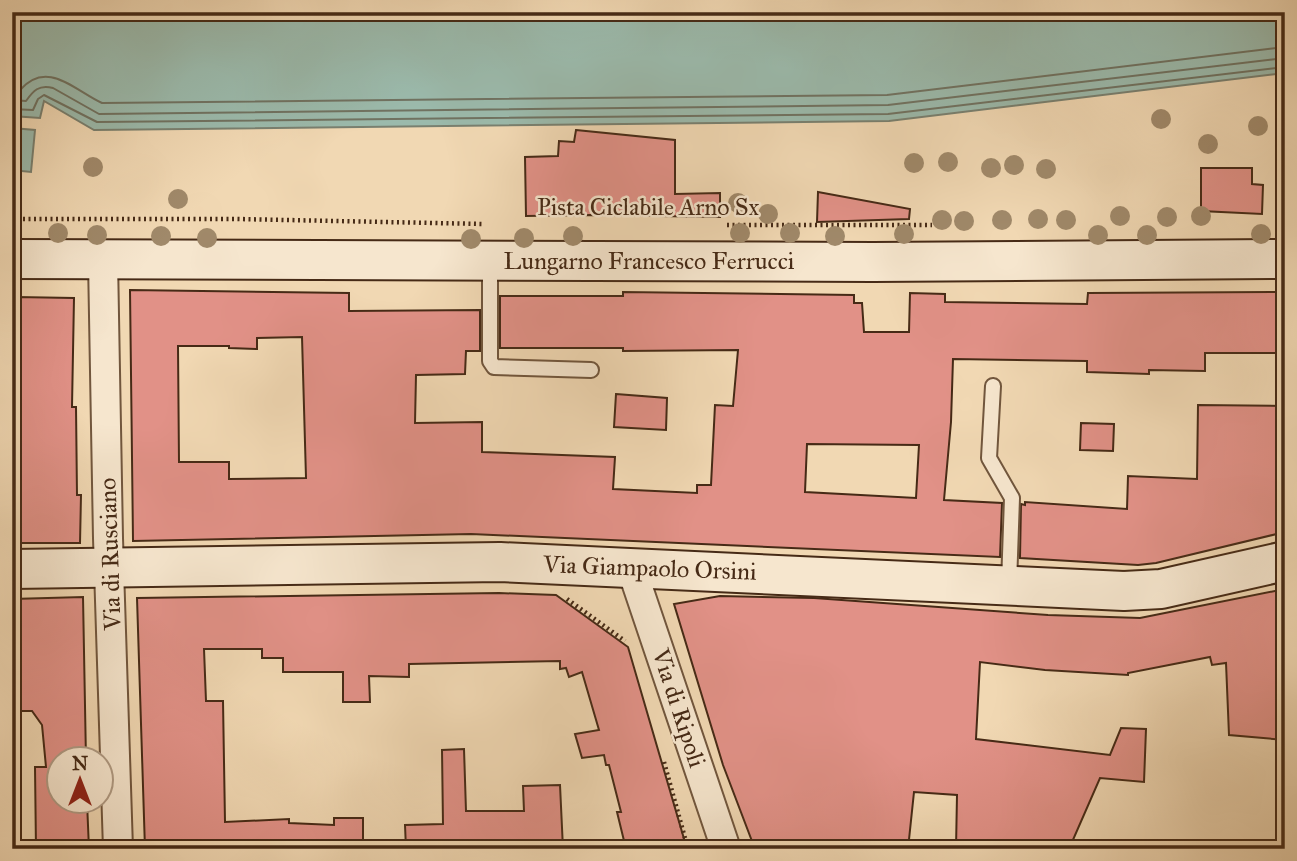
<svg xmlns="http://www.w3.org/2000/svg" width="1297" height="861" font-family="'IM FELL Great Primer',serif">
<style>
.water{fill:#9bbaac;stroke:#798070;stroke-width:2}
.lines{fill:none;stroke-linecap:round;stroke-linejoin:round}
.shore{stroke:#707261;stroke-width:2}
.building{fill:#e19187;stroke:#462a16;stroke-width:2;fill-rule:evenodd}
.lane-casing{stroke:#71563d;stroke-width:18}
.street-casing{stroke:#71563d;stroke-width:32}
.secondary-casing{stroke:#462a16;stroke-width:42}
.path{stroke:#462a16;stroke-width:4.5;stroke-dasharray:2 3.5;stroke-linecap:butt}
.lane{stroke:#f6e6ce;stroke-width:14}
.street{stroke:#f6e6ce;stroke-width:28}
.secondary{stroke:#f6e6ce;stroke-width:38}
.tree{fill:#a0896a}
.labels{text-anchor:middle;stroke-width:5;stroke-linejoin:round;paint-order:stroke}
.street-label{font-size:24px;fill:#462a16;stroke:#f6e6ce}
</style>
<rect width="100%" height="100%" fill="#f1d8b3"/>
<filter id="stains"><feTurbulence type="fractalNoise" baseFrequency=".00286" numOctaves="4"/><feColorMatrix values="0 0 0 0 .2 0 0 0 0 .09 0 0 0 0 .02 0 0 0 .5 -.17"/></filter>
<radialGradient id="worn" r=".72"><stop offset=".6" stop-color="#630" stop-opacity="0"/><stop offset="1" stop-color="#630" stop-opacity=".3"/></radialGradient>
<g class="water">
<path d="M12,12H1285V73L889,121L94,130L44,101L40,118L12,116Z"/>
<path d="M12,128L35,130L31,172L12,170Z"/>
</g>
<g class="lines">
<g class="shore">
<path d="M12,90H20C47,59 74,90 102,103L887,95L1285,47"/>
<path d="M12,100L26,101C33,91 39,84 53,88L99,114L888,105L1285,58"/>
<path d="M12,109L33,110L38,99L44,95L97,122L888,114L1285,67"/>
</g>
</g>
<g class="building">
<path d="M576,130L675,140V194L720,193V217L591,215L526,216L525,157L558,156L559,141L574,142Z"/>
<path d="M1201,168H1252V184L1263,185L1262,214L1201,211Z"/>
<path d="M818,192L910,209L909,219L817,222Z"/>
<path d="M130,290L349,293V311L480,310V351H466L465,374L416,375L415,423L482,422V452L615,457L613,489L697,493V485H711L715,405L733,406L738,350L623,351V348H500V296H623V292L854,295V303H862L864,332H909L910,293L945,294V302L1087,304L1088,293L1285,292V353H1205V371L1149,370V374L1087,372V361L953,359L951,422L944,500L1002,503L1000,557L471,534L133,541ZM302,337L306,478L229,479V462H179L178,346H229V348L257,349V338ZM807,444L919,445L916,498L805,492Z"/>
<path d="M16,297L74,298L72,407H76L77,495H81L80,543H12V408H14Z"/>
<path d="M616,394L667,398L666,430L614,427Z"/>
<path d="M1198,405L1285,406V532L1156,563L1138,565L1020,558L1021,504L1025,505V502L1127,509L1128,476L1197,479Z"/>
<path d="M1081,423L1114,424L1113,451L1080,450Z"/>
<path d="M1285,589V651L1280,652L1282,699H1285V740L1229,735L1226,663L1212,665L1210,657L1128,673V675L1045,670L980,662L976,739L1110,755L1121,728L1146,729L1144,782L1100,778L1069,849H956L957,795L914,792L908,849H755L723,765L674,604L720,596L814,598L1048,615L1140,618Z"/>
<path d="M499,593L556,595L628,647L687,849H626L617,812H621L609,765H606L604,755L582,758L575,734L599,730L582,672L569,677L566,668L560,669V661L409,664V677L369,676L370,702H343V672H283V658H262V649H204L206,701H223L225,822L289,819V823L334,825V818H363V849H145L137,598Z"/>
<path d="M83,597L86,760H60V802H87L89,849H36L35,767H46L42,725L32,711H12V599Z"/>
<path d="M464,749L466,811H524L523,786L560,785L563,849H406L405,825L443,824L442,750Z"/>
</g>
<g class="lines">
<defs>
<g id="lane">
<path d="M490,263V361L494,367L591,370"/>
<path d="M993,386L989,458L1012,498L1009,584"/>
</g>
<g id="street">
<path d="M103,260L108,538L118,849"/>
<path d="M631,567L726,849"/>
</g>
<g id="secondary">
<path d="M12,259L873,262L1285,259"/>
<path d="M12,569L500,562L1124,591L1161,589L1285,561"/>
</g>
</defs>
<use href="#lane" class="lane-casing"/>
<use href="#street" class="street-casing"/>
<use href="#secondary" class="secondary-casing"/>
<g class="path">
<path d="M12,219H237L484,224"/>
<path d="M727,225H932"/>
<path d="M567,599L625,641"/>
<path d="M664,762L688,849"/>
</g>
<use href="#lane" class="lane"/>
<use href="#street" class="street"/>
<use href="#secondary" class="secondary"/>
</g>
<g class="tree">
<circle cx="1161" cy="119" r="10"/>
<circle cx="1258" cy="126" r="10"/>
<circle cx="1208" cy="144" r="10"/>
<circle cx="948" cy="162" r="10"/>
<circle cx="914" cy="163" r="10"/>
<circle cx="1014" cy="165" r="10"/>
<circle cx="93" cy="167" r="10"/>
<circle cx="991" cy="168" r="10"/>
<circle cx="1046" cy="169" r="10"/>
<circle cx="178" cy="199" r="10"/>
<circle cx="738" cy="203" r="10"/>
<circle cx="768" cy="214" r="10"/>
<circle cx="1120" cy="216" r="10"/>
<circle cx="1201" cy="216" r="10"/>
<circle cx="1167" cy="217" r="10"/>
<circle cx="1038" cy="219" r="10"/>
<circle cx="942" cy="220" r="10"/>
<circle cx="1002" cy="220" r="10"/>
<circle cx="1066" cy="220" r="10"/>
<circle cx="964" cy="221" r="10"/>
<circle cx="58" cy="233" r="10"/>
<circle cx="740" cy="233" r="10"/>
<circle cx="790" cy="233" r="10"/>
<circle cx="904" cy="234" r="10"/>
<circle cx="1261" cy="234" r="10"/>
<circle cx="97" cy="235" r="10"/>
<circle cx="1098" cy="235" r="10"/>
<circle cx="1147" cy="235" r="10"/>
<circle cx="161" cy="236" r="10"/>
<circle cx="573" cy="236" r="10"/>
<circle cx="835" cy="236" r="10"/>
<circle cx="207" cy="238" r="10"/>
<circle cx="524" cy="238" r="10"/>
<circle cx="471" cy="239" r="10"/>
</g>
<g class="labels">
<g class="street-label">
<text x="648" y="215">Pista Ciclabile Arno Sx</text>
<text x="649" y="269">Lungarno Francesco Ferrucci</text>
<text transform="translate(110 554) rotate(-92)" y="8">Via di Rusciano</text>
<text transform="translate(650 568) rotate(2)" y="8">Via Giampaolo Orsini</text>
<text transform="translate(679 708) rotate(72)" y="8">Via di Ripoli</text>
</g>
</g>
<rect width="1297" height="861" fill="none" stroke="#f1d8b3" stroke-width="42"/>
<rect x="14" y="14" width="1269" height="833" fill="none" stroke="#462a16" stroke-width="3.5"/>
<rect x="21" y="21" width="1255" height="819" fill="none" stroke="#462a16" stroke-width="2"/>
<g transform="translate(80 780)"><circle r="33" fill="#f6e6ce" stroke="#b09b84" stroke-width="2"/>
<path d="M0-5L12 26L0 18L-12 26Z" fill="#8f2418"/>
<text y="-10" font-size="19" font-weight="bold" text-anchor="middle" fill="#462a16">N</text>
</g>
<rect width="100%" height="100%" filter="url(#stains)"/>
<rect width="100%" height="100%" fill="url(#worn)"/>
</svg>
